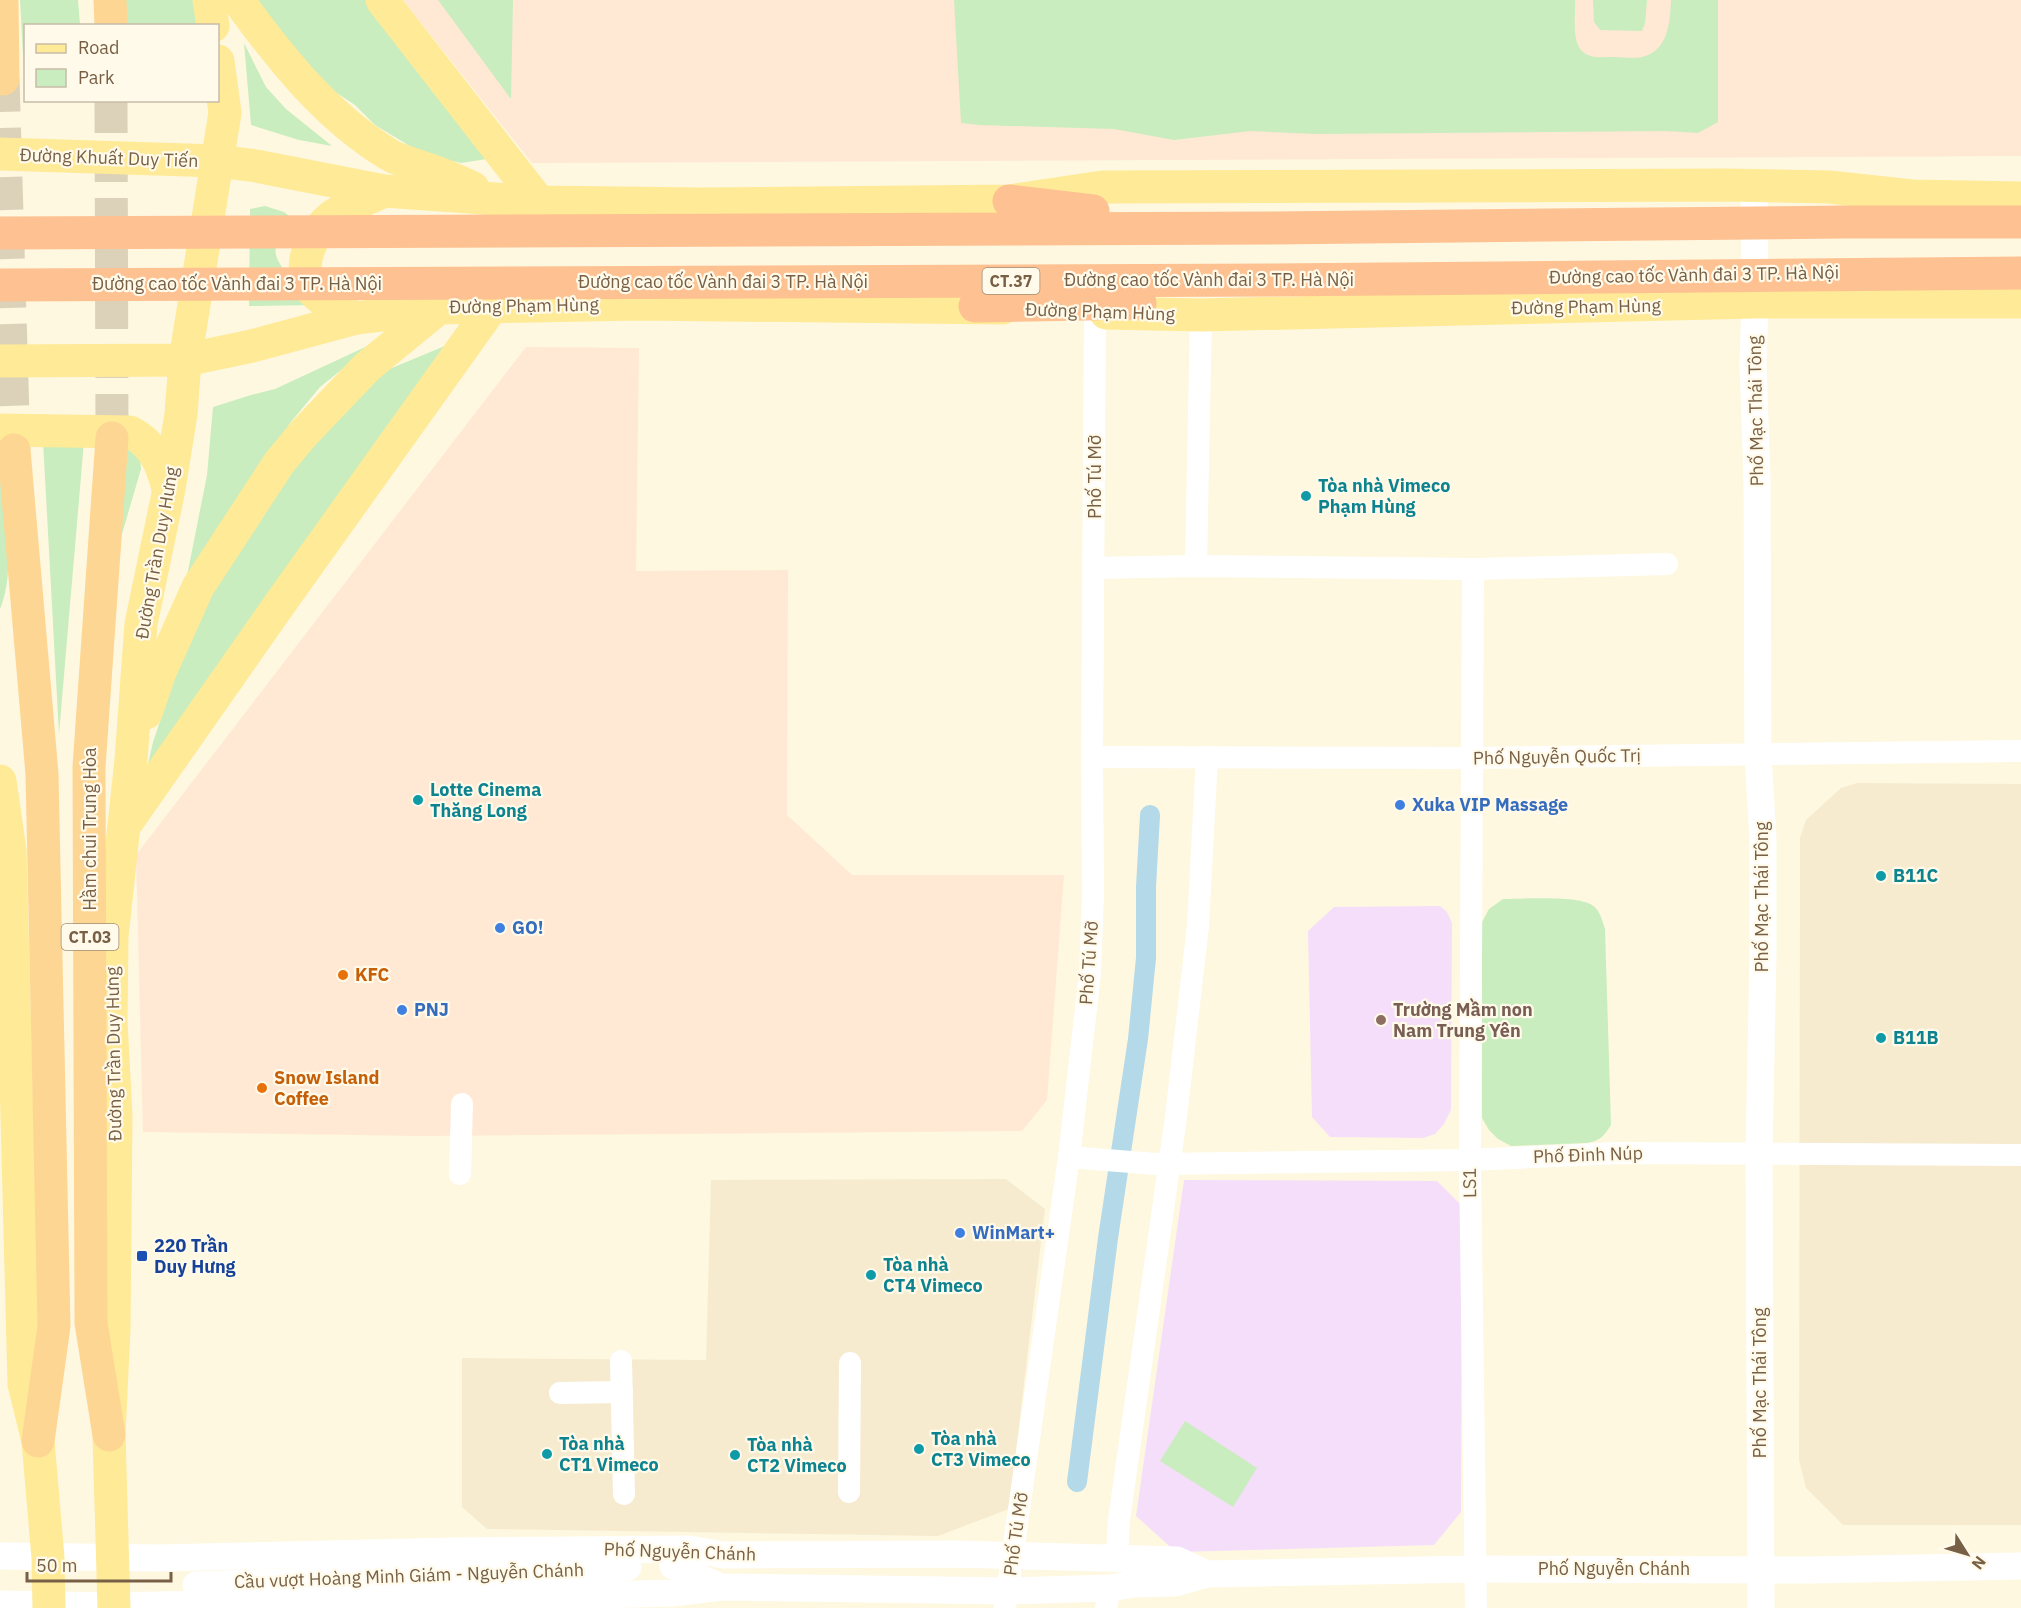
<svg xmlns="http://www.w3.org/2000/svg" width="2021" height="1608" font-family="'IBM Plex Sans',sans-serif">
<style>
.residential{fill:#f6ebcf}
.commercial{fill:#ffe8d4}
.education{fill:#f5defa}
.green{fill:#c9edbe}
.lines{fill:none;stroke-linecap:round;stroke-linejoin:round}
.canal{stroke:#b4d9e9;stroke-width:20}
.trunk-tunnel{stroke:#dcd2ba;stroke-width:33;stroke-dasharray:33 16;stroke-linecap:butt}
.minor{stroke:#fff;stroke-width:22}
.tertiary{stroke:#fff;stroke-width:27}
.primary{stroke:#ffea97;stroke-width:33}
.trunk{stroke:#fed694;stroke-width:33}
.motorway{stroke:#fec192;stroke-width:33}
.culture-dot{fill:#0f9aa8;stroke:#fffae9;stroke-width:2}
.shop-dot{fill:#3f7fe0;stroke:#fffae9;stroke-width:2}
.food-dot{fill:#e8710a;stroke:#fffae9;stroke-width:2}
.education-dot{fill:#8d6e63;stroke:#fffae9;stroke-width:2}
.transit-dot{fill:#1a4fb4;stroke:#fffae9;stroke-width:2}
.labels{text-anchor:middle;stroke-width:4.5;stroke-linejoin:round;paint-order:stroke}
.shield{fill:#fffae9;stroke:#a08e77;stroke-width:1.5}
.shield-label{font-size:16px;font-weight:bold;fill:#786046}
.street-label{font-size:18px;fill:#786046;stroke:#fffae9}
.culture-label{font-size:18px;font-weight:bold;fill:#0d838f;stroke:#fffae9;text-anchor:start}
.shop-label{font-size:18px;font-weight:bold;fill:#366cbe;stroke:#fffae9;text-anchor:start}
.food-label{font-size:18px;font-weight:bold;fill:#c56008;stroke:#fffae9;text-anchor:start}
.education-label{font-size:18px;font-weight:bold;fill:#785e54;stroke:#fffae9;text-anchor:start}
.transit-label{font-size:18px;font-weight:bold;fill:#164399;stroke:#fffae9;text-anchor:start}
</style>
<rect width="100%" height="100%" fill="#fef8e1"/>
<g class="residential">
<path d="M1857,783L2021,784V1525H1843L1806,1488L1799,1460L1800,838L1806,820L1841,788Z"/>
<path d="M1006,1179L1045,1209L1009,1509L938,1536L487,1529L462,1507V1358L706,1360L711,1180Z"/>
</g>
<g class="commercial">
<path d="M403,0H2021V156L532,163Z"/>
<path d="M526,347L639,348L636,571L788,570L787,815L852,875H1064L1047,1100L1022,1131L423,1136L143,1132L136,855Z"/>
</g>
<g class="education">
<path d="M1440,906L1447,912L1452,923L1451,1110L1444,1124L1435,1134L1423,1138L1330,1137L1312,1117L1308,931L1334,907Z"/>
<path d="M1184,1180L1437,1181L1462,1206L1461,1512L1434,1545L1176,1552L1136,1516Z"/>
</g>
<g class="green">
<path d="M20,0H78L80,25L26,26L25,92Z"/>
<path d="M123,0H195L197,25H124Z"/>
<path d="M255,0H372L493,158L461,163L423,154L375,125L355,105L320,82Z"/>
<path d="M438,0H513L511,99Z"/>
<path d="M954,0H1575C1576,15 1571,39 1582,51C1589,59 1603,57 1613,57C1622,57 1633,59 1642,57C1668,51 1670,23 1671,0H1718V122L1698,133L1666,131L1317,134L1250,131L1174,140L1114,129L979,125L961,123Z"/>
<path d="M1593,0H1647L1645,23L1642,31L1600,30L1594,22Z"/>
<path d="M244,43L266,87L286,109L332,146L299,140L251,125Z"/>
<path d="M265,206L284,212L296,221C290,229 279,239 276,248C271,264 307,294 317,305L249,306L250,209Z"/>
<path d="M376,342L320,387L291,422L267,458L185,586L207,475L213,407L251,395L275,389Z"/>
<path d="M452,343L150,777L148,764L153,742L191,630L242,544L336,409L387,370Z"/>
<path d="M43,441H84L59,734Z"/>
<path d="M120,444H139L141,469L117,551Z"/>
<path d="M0,470C6,510 16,571 0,609Z"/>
<path d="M1503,899C1523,899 1577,895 1592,905C1600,910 1602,920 1605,929L1611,1125C1604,1136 1600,1141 1587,1143L1511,1146L1498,1139L1489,1130L1482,1118V922L1489,909Z"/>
<path d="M1185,1421L1257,1468L1233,1507L1160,1461Z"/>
</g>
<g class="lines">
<path class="canal" d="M1077,1482L1108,1238L1138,1039L1146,958V887L1150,815"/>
<g class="trunk-tunnel">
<path d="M3,79L14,450"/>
<path d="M111,100L112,438"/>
</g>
<g class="minor">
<path d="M1196,566L1201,315"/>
<path d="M1094,568L1196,566L1473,569L1667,564"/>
<path d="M1473,569L1470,1160L1476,1608"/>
<path d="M1092,757L1473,758L2021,751"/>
<path d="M1069,1157L1156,1164L1470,1160L1619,1153L2021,1155"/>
<path d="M460,1174L462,1104"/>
<path d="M621,1361L624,1494"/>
<path d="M560,1393L622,1392"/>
<path d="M849,1492L850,1363"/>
<path d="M1117,1557L1119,1520L1176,1117L1198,926L1207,757"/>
<path d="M1005,1608L1069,1157L1090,974L1093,894L1092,757L1095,313"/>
<path d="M1106,1608L1110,1588"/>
</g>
<g class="tertiary">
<path d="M1754,186L1755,302L1753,363L1757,480L1758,754L1763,840V953L1759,1154L1761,1608"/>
<path d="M0,1556L157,1558L452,1551L689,1549L724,1555L956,1554L1177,1560L1207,1574"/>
<path d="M673,1566L721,1587"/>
<path d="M196,1585L407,1578L628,1567"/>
<path d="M0,1604L114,1606L477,1598L673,1593L721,1587L1008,1591L1110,1588L1134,1584L1175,1583L1207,1574L1476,1569L1810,1570L2021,1566"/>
</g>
<g class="primary">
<path d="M209,0L213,26"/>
<path d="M238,0C280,58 326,116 388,154C399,161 414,164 427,169C442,174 458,181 473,188"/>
<path d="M382,0L539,202"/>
<path d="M0,154L218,161L256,166L384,191L539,202L700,204L1009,201L1102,187L1726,185L1829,187L1912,196L2021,198"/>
<path d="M1106,313L1201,315L1755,302H2021"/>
<path d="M356,318C342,310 323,303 313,291C294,267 313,230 334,215C349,205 369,199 384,191"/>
<path d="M0,361L185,360L252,346L356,318L439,308L638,304L1003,308"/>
<path d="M0,430L130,432C154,444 161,463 168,488"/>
<path d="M146,713L160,672L198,587L279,463L303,434L367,367L439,308"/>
<path d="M0,781L10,850L24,1384L38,1441L48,1558L49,1608"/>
<path d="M125,825L284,598L492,307"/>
<path d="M114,1608L109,1435L114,1329L116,1116L111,1022L112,937L131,760L141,624L169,489L181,414L185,360L225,113L218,61"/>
</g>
<g class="trunk">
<path d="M2,0L3,79"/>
<path d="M110,0L111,26"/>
<path d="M14,450L42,774L54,1326L38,1441"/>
<path d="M109,1435L91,1323L89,767L112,438"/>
</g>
<g class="motorway">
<path d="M1009,201L1093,211"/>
<path d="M0,233L1273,228L1842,222H2021"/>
<path d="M0,285L1273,280L2021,273"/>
<path d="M975,306L1140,303"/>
</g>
</g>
<g class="culture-dot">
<circle cx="1306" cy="496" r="6"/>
<circle cx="418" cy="800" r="6"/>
<circle cx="1881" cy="876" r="6"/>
<circle cx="1881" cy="1038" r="6"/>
<circle cx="871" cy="1275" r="6"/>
<circle cx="919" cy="1449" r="6"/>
<circle cx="547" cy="1454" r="6"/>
<circle cx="735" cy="1455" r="6"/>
</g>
<g class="shop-dot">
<circle cx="1400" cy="805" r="6"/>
<circle cx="500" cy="928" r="6"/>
<circle cx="402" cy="1010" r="6"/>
<circle cx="960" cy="1233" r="6"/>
</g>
<g class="food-dot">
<circle cx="343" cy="975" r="6"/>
<circle cx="262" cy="1088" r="6"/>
</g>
<circle class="education-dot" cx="1381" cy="1020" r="6"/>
<rect class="transit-dot" x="136" y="1250" width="12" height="12" rx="3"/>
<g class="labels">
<g class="shield">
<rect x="982.5" y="268" width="57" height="26" rx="4.5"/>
<rect x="61.5" y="924" width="57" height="26" rx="4.5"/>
</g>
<g class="shield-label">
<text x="1011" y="287">CT.37</text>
<text x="90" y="943">CT.03</text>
</g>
<g class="street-label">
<text transform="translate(109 158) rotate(2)" y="6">Đường Khuất Duy Tiến</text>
<text transform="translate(1694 275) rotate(-1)" y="6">Đường cao tốc Vành đai 3 TP. Hà Nội</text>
<text x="1209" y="286">Đường cao tốc Vành đai 3 TP. Hà Nội</text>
<text x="723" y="288">Đường cao tốc Vành đai 3 TP. Hà Nội</text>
<text x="237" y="290">Đường cao tốc Vành đai 3 TP. Hà Nội</text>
<text transform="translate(524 306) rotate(-1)" y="6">Đường Phạm Hùng</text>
<text transform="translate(1586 307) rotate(-1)" y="6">Đường Phạm Hùng</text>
<text transform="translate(1100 312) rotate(2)" y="6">Đường Phạm Hùng</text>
<text transform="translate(1756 411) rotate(-91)" y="6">Phố Mạc Thái Tông</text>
<text transform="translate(1095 477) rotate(-90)" y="6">Phố Tú Mỡ</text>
<text transform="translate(157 553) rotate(-80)" y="6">Đường Trần Duy Hưng</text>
<text transform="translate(1557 757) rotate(-1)" y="6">Phố Nguyễn Quốc Trị</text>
<text transform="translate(90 829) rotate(-90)" y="6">Hầm chui Trung Hòa</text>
<text transform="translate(1762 897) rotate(-90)" y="6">Phố Mạc Thái Tông</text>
<text transform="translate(1089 963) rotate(-86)" y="6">Phố Tú Mỡ</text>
<text transform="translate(114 1054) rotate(-91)" y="6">Đường Trần Duy Hưng</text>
<text transform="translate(1588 1155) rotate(-2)" y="6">Phố Đinh Núp</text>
<text transform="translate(1470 1183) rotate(-91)" y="6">LS1</text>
<text transform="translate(1760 1383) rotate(-90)" y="6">Phố Mạc Thái Tông</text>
<text transform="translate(1016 1534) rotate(-82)" y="6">Phố Tú Mỡ</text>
<text transform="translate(680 1552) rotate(2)" y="6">Phố Nguyễn Chánh</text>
<text x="1614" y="1575">Phố Nguyễn Chánh</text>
<text transform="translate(409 1576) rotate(-2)" y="6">Cầu vượt Hoàng Minh Giám - Nguyễn Chánh</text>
</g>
<g class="culture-label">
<text x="1318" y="492">Tòa nhà Vimeco<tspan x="1318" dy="21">Phạm Hùng</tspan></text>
<text x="430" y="796">Lotte Cinema<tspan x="430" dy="21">Thăng Long</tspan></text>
<text x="1893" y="882">B11C</text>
<text x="1893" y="1044">B11B</text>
<text x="883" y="1271">Tòa nhà<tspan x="883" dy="21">CT4 Vimeco</tspan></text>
<text x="931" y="1445">Tòa nhà<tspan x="931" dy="21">CT3 Vimeco</tspan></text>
<text x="559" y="1450">Tòa nhà<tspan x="559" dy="21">CT1 Vimeco</tspan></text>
<text x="747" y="1451">Tòa nhà<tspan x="747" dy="21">CT2 Vimeco</tspan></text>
</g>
<g class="shop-label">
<text x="1412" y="811">Xuka VIP Massage</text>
<text x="512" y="934">GO!</text>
<text x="414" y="1016">PNJ</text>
<text x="972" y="1239">WinMart+</text>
</g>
<g class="food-label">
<text x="355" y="981">KFC</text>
<text x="274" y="1084">Snow Island<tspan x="274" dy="21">Coffee</tspan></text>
</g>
<g class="education-label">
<text x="1393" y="1016">Trường Mầm non<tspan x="1393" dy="21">Nam Trung Yên</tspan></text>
</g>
<g class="transit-label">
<text x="154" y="1252">220 Trần<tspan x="154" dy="21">Duy Hưng</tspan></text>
</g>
</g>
<rect x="24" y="24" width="195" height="78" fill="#fffae9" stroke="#c9bca8" stroke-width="1.5"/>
<rect x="36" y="44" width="30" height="9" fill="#ffea97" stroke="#c9bca8" stroke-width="1.5"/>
<text x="78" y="54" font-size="18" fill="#786046">Road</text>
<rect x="36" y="69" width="30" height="18" fill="#c9edbe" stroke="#c9bca8" stroke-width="1.5"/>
<text x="78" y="84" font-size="18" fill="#786046">Park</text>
<g transform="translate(1967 1554) rotate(127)" stroke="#fffae9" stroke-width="4.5" paint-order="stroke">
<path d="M0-4.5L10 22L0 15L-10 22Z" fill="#786046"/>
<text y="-9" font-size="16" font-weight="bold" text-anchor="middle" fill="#786046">N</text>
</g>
<path d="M27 1572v9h144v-9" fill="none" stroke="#786046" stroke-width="3"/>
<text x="36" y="1572" font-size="18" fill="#786046" stroke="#fffae9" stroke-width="4.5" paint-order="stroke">50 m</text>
</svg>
